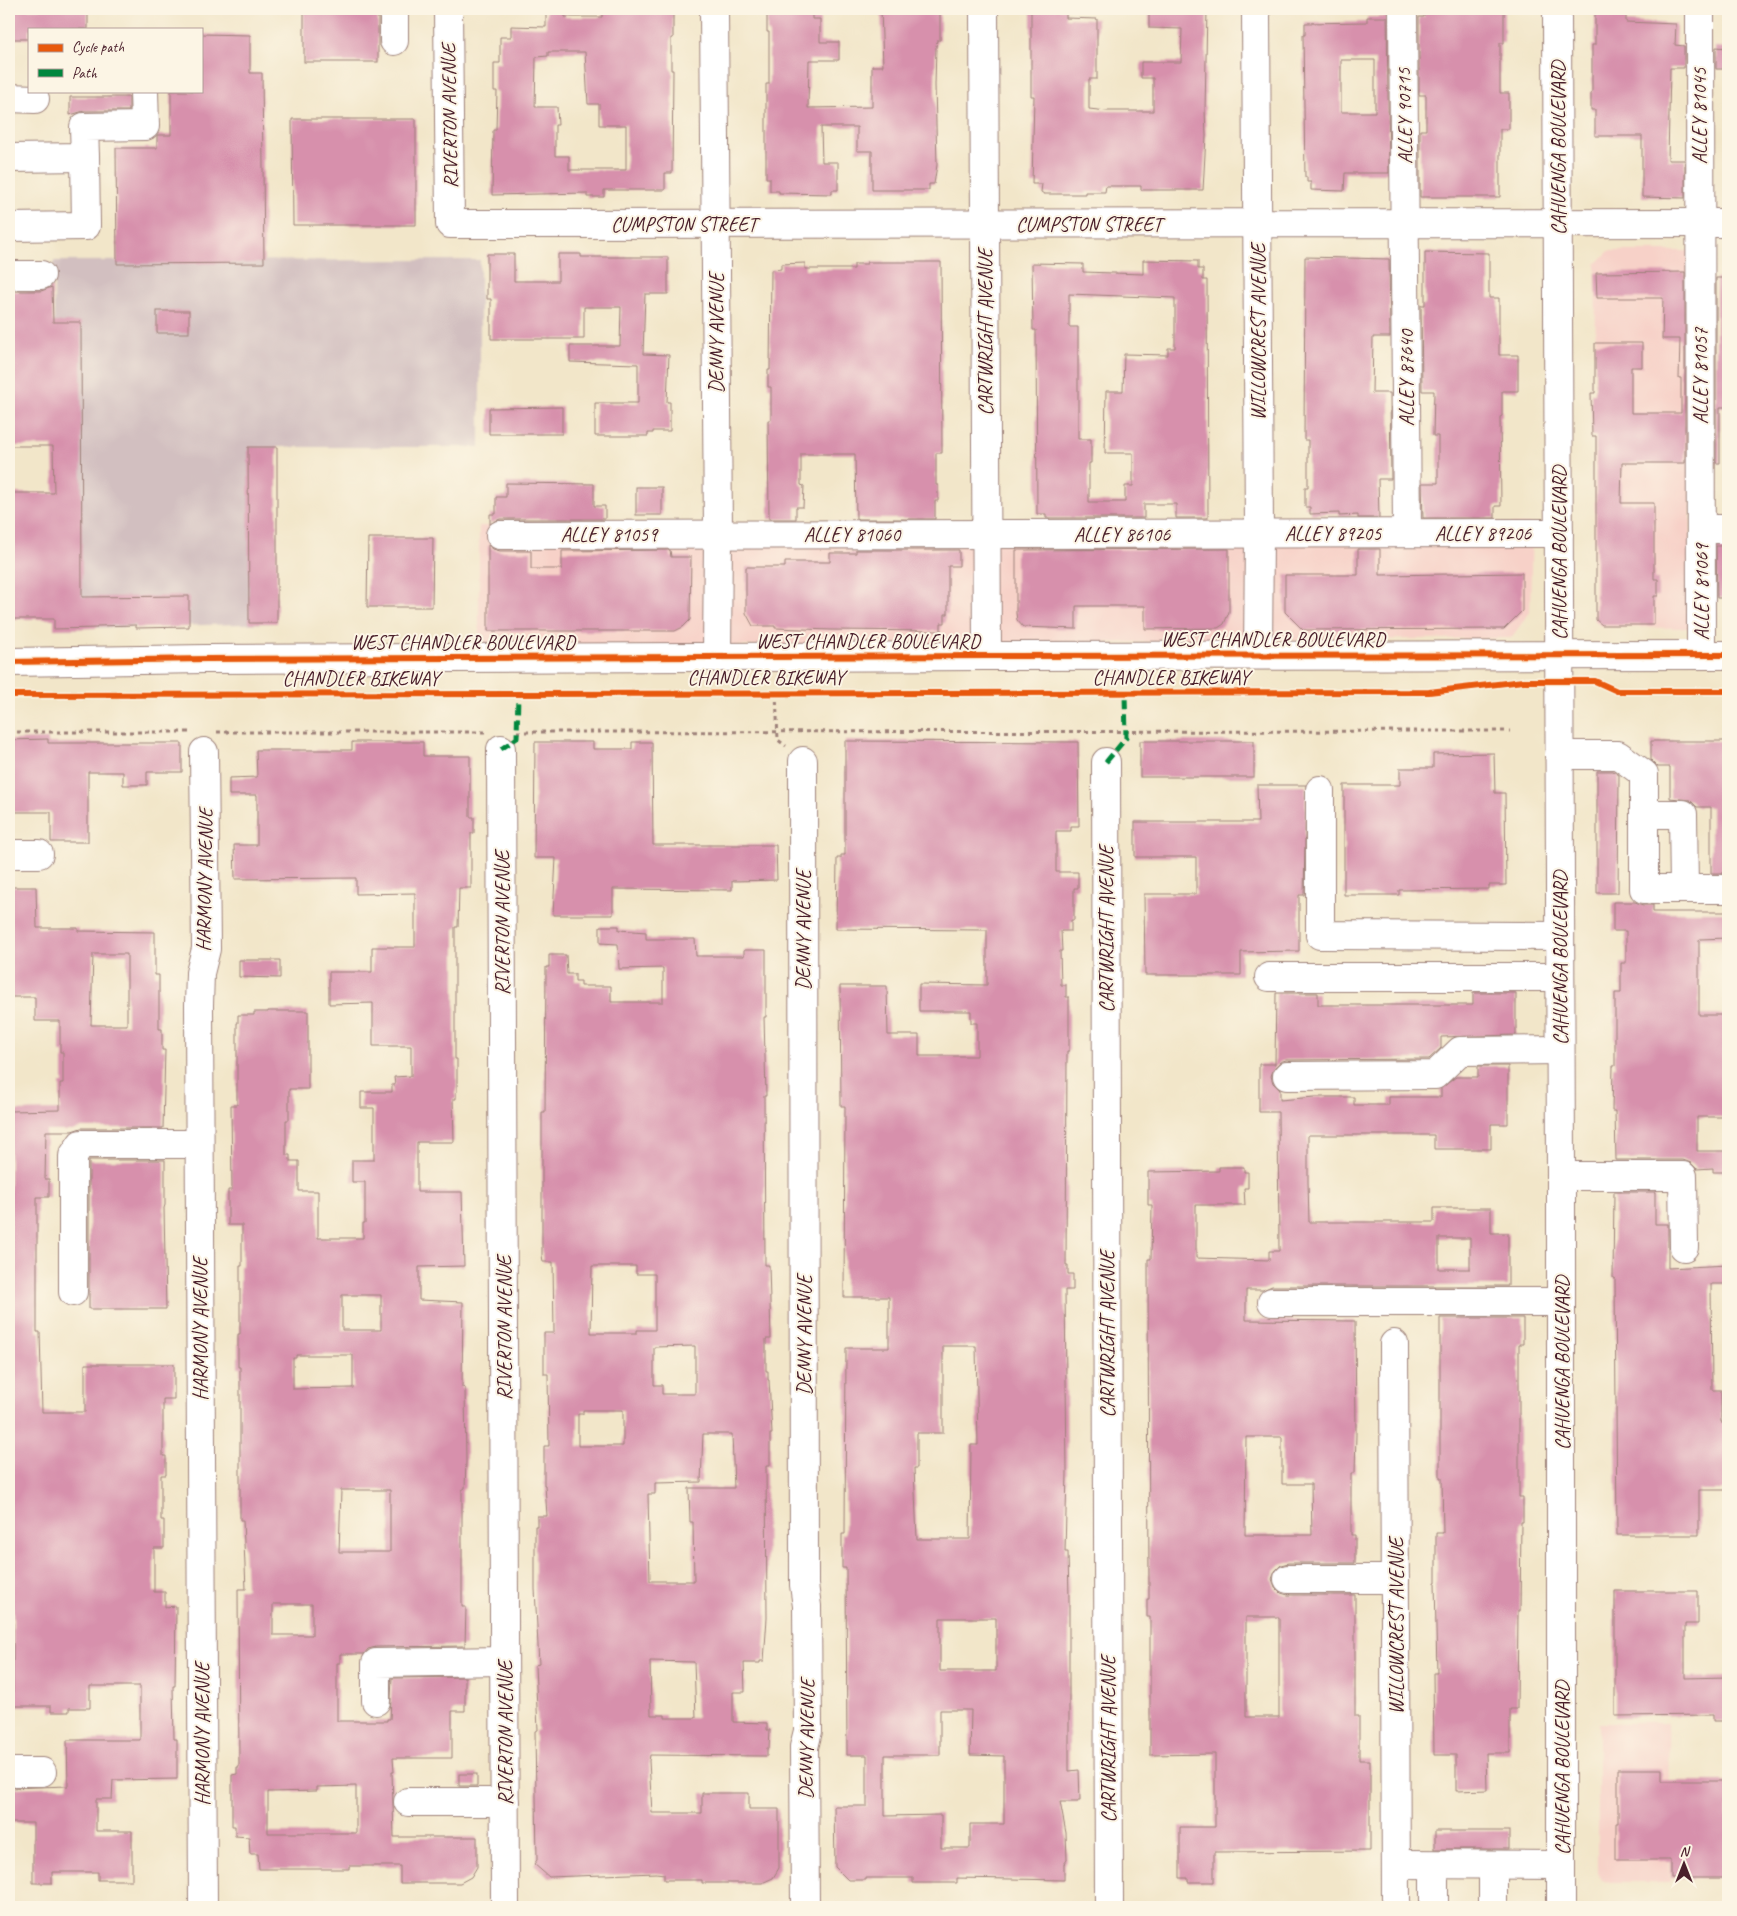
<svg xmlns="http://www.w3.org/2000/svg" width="1737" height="1916" font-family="Caveat,sans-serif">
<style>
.built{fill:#f7d1c8}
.industrial{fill:#d2bfc0}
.building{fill:#d790ac;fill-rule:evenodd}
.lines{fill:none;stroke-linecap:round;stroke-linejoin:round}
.minor-casing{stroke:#9e827a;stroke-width:30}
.major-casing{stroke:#9e827a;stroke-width:30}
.path{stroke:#9e827a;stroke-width:3;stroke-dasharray:4 4;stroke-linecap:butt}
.minor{stroke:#fff;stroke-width:28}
.major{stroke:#fff;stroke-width:28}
.quiet{stroke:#00873e;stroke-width:5;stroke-dasharray:10 5;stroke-linecap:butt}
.cycleway-casing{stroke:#fcf5e5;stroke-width:9}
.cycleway{stroke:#e8590c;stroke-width:6}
.labels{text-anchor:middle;stroke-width:4;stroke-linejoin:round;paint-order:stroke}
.street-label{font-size:20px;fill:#4a1f2b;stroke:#fcf5e5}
</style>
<rect width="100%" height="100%" fill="#fcf5e5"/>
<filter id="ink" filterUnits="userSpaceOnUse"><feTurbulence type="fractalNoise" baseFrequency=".02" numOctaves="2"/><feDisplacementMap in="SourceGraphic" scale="10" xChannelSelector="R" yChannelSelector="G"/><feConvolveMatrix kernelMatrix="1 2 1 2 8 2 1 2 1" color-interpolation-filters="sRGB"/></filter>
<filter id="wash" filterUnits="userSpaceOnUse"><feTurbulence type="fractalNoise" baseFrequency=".0096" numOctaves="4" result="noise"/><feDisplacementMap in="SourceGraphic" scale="20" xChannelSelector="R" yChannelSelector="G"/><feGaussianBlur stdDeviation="1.12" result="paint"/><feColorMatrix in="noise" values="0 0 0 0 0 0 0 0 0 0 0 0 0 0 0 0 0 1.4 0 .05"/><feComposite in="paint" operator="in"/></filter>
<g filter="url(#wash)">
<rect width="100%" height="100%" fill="#f2e6c9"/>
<g class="built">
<path d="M1609,251H1693L1690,628L1601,627L1594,620L1596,264Z"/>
<path d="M1532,524L1530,612L1511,638L479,649V526Z"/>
<path d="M1598,1723H1668L1670,1882H1610L1602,1879L1598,1872Z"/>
</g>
<path class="industrial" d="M480,260V447H277V623L54,629V261Z"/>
<g id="blocks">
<g class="building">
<path d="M9,9H88V29H29V39H9Z"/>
<rect x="304" y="9" width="74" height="53"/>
<path d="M546,9H565V17H602V9H673V38H671V70H673L672,173H665V190H604V197H587V193L492,195L493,130H496L497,91H494V63H500V37H511V26L546,27ZM548,52H585L588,104H599V125H626V170H569V156H555V125H558L557,107H535L536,57L548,56Z"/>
<path d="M767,9H812V19H820V42H839V60H809L808,108L872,107V66H883L881,9H940V40H937L936,47L935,85L937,165L934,184H929V190H872V151H857V127H821L822,162H838V190H832V194L779,193V191H770V178H766V84H769V32H767Z"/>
<path d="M1031,9H1066V18L1097,19V79H1089V109L1107,111H1153V78H1141V62H1181L1182,29L1149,28V9H1207L1205,110L1206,136L1203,190H1141V186H1106L1105,192H1085V194H1044L1041,192L1042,184H1032L1034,96H1031Z"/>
<path d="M1424,9H1504V43H1500V93H1509V129H1500V197H1420V130H1426V95H1419V17H1424Z"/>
<path d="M1595,9H1626V22L1676,24L1675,45L1684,46V68H1670L1668,160H1685V198L1642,197V136H1595V110H1591V92H1592V45H1595Z"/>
<path d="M1367,17H1387L1389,173H1345L1344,191L1311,190V182H1307V177H1305L1303,35H1305V23L1367,22ZM1341,60H1375V112H1341Z"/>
<path d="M201,34L250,35V73H262L264,263L117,264L116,148H157V135H171V91H201Z"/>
<path d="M1716,47L1728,48V69H1716Z"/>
<path d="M70,97H129V111H84L70,115Z"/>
<path d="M292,119H416V225H293Z"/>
<path d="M1425,252L1489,253V298H1499V355H1518V391H1502V416L1500,417L1501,506H1495V518H1423L1422,483H1438V436H1433L1434,391H1422L1421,305H1425Z"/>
<path d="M487,254H514V281H558V254H581V257H668V294H645L643,354L669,355L667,402H670V431H653V433H648V436H595V403H638V364L570,362V346H620L621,307H584V339H491V299H487Z"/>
<path d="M1305,257L1389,259L1390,337H1373L1372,393H1390L1391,479H1378L1379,518H1358V515L1339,516V513L1310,514V507H1305V487H1308V440H1304Z"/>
<path d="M1143,260L1198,261V269H1203V280H1207L1208,518H1176V504H1144V518H1046V514H1037L1036,330H1033L1032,263L1083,264V272L1143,274ZM1069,294L1175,298V348H1168V355L1124,354L1123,391H1106L1105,453H1133V486H1125V502H1089V463H1091V439H1078V327H1069Z"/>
<path d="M867,262H941L942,453H936V485H938V501H935V519H856L855,454H801V485L804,486L803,507H796V519H769L768,420H771V387H768V370H770L771,270L781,269V264L805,263V269H854V264H867Z"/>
<path d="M1685,272V463H1622L1621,503H1654V579H1658V596H1654V625H1602L1596,620V436H1592L1591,393H1595V343H1642V367H1631V413H1681V378H1679L1680,339H1662L1663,298H1597L1596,273Z"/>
<path d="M1716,278H1728V407H1720V463H1716Z"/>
<path d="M52,287L53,322H81L82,597L189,596V627L136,628V625L97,626V628L54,629V619H9V493H54L53,446H9V291H41Z"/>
<rect x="157" y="311" width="32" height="22"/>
<path d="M562,407V434H489V408Z"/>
<path d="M248,447H277V623H249Z"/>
<path d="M506,483L594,484V506H605V519H500L490,524V514H496V497H506Z"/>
<rect x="636" y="487" width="26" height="28"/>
<path d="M368,538H433L432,607H367Z"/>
<path d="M488,545L493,549L500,551H531V569H562V551L670,550L671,557H691L690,620L683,627L675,631H488Z"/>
<path d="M1716,546H1728V598H1717Z"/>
<path d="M1229,549V612L1224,624L1218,628L1145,629V606H1076V629L1023,627L1017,620L1016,613V550Z"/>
<path d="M1358,549H1380V575L1522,573V611L1504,629L1303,630L1285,612V575H1358Z"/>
<path d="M856,550H959V566H948V614H945V623H941V631L831,630L775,628V626H753L746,613V567H785V562H830V553H856Z"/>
<path d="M48,739V743H182V772H147V785H123V772H88V842H51V812H9V740Z"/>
<path d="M845,741L1078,742L1079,826H1071V831H1056V872H1078V888H1074V920H1071V931H1061L1062,951H1060L1061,985H1066V997H1069V1051H1067L1066,1266H1068V1274H1073V1290H1065L1067,1473L1065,1552H1068L1069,1599V1771L1079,1770L1080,1800H1078V1802H1060L1066,1833L1067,1860L1064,1864V1880L957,1878V1883H913V1878H866V1880H848L835,1867L834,1806H867V1755H847L846,1568H842V1534H845L846,1348H889V1297H844L845,1106H841L840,986H887L888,1035H919V1056H977V1023H971V1011H919V984L987,985V930L836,929L837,858H841V855H845ZM943,1346H976L978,1445H971L970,1539H917L914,1468H917V1433H943ZM940,1618H996V1671H940ZM940,1710H971L970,1755L1004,1756V1824H970V1848H941V1815L885,1816V1755H940Z"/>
<rect x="1140" y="741" width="114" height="36"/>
<path d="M1651,741H1728V873H1711V807H1697L1690,800L1670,798V767H1658L1651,760Z"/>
<path d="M352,742H423V756H470V817H474V833H471V888H459L458,927H455V1059H457V1092H456V1099H453L454,1142H417V1192H462L464,1266L419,1267V1300L463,1302L462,1387L465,1388L466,1461L465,1488L462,1490V1607H466L465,1646L376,1647L368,1649L364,1654H340V1663H337V1721H387V1719H390L392,1678L465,1677V1711H452V1758H393L394,1772H392L394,1837H477V1867L471,1877L460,1883H400V1866H349V1869H259L258,1854H250L249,1837L235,1836V1826H232V1775L237,1774V1767H239L238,1589H246L243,1520H240V1367H238V1334H240V1266H242V1225H228V1190H232L231,1105H237V1023H238V1015H254V1012H268V1011H308V1089H289V1120H286V1155H290V1161H299V1191H318V1238H363V1223H365V1182H352V1160H374V1108H361V1092H392V1085H395L394,1077L411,1076V1046H373V1003L329,1004V972H372V947H415V893L356,894V878L235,879L234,845H257V795H229V778L257,777L256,750H352ZM342,1295H381V1330H342ZM296,1355H353V1388L293,1389V1358H296ZM341,1490H390V1552H339ZM273,1604H312V1635H273ZM356,1786V1833H268V1792L317,1791V1787Z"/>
<path d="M535,742H593V749H632V742H652L653,845H776L777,880L732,881V890L613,889V915H553L556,858H534Z"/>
<path d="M1494,753L1495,793H1505L1506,885H1489V889L1399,890V895H1344V785H1400V768H1433V754Z"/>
<path d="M1597,771H1613L1619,775L1618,893H1597Z"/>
<path d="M1257,785H1306L1304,895H1299V951L1241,952V975H1145L1144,894H1196V857H1135V822H1258Z"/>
<path d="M9,887H36L37,928H78V931L155,932V975H159V1029H162V1050H165L163,1128H81L72,1131H46L45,1179H49V1197H37V1332H40L42,1412H85V1364H174V1399H163V1456H166V1475H161V1520H164V1548H154V1592H165V1607L176,1606L175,1686H173L174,1739H177V1779L113,1780L112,1799H96V1831H132V1880H98V1872H52V1883H33V1823H9V1788L68,1786L67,1740H140V1686H90V1708H69V1712H51V1706H13V1604H9L10,1111L60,1110V1083H63V1052H60V1021H35V997H9ZM93,954H127V1025H91Z"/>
<path d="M1613,902H1635L1644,905H1653V912H1728V938L1700,939L1699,941V1015H1728V1117H1697V1151H1728V1172H1713V1168L1697,1169L1691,1163L1683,1160H1616L1615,1111H1612L1613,1066H1615V993H1621V963H1626V931H1613Z"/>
<path d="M600,926H619V930L646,932V939H695L696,956H744V950H766V1017H764L766,1096H764L765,1265H769L771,1339H766V1371H768V1380H769L772,1434H770V1466H766L767,1618L764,1661H760V1663H744L745,1692H733V1722L767,1723V1730H770L769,1748H767V1756L650,1755L649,1761L652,1813H702V1793H749V1809H779V1868L773,1878L762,1883H702V1880H664V1874L656,1873L549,1877L534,1864L537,1860L535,1731L538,1730L535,1665L539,1664L535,1589V1526H537V1516H547L545,1485H544V1446H549L548,1374H544V1333H554L553,1262H543L542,1255V1112H545L546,967H549V955H566L567,974H575V981H581V986H611V1002H663V968L619,969L618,944L600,943ZM592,1266H636V1274H655V1330H637V1333H591ZM695,1346V1394H662V1385H654V1347ZM583,1410H623V1446H578V1414H583ZM703,1434H732L734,1488H689L690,1522H693L694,1581H650L648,1494H655V1483L701,1482ZM650,1661L694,1662L696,1718H665V1715H651Z"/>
<path d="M239,960H280V978L239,977Z"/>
<path d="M1276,993H1318V1005H1473V993H1516V1035L1441,1037V1048L1429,1059L1286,1060L1280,1062L1274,1068L1271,1076L1273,1083L1280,1090V1100L1315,1097H1354V1105H1389V1097H1441V1088L1456,1077H1478V1066H1508V1124H1491V1149H1434V1135H1308V1182L1309,1222H1434V1208H1491V1233H1508V1286H1272L1263,1290H1246V1320L1355,1321L1356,1434L1355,1473H1351V1535H1355V1563H1288L1281,1565L1275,1571L1272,1579L1275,1587L1281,1593L1288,1595H1355V1716H1359V1760H1370V1851L1214,1852V1882H1188V1878H1180V1827H1215V1754L1150,1755V1617H1147V1599H1149L1148,1259H1151L1152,1205H1148V1172L1219,1171V1167H1244V1172H1248V1188H1244L1245,1205H1196V1258L1269,1260V1251H1279L1278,1112H1259V1064H1275ZM1439,1238H1470V1269H1439ZM1246,1437H1282V1484H1311L1312,1535H1245ZM1246,1617H1279V1717H1246Z"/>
<path d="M89,1160H165V1205L164,1208L166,1309H89Z"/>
<path d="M1614,1192H1655V1224H1668V1268L1728,1265V1284H1711L1712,1390H1721V1422H1728V1490H1699V1535H1617L1615,1278H1613Z"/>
<path d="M1440,1318H1523V1344H1519V1497H1523V1522H1521L1520,1611H1518L1517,1709H1510V1753H1486L1487,1790L1456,1791V1755H1434L1433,1673H1437L1435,1582H1436V1533H1443L1442,1478H1440Z"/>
<path d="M1615,1591H1698V1624H1685V1678L1728,1677V1721H1713V1715L1615,1716Z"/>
<path d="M1618,1769H1662V1781H1728V1878H1671V1860H1616V1823H1618Z"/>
<rect x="459" y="1774" width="18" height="12"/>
<rect x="1435" y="1831" width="74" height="18"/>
</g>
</g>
</g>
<g filter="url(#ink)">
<use href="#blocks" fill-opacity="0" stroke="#9e827a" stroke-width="1"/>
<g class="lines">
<defs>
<g id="minor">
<path d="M394,9V41"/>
<path d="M448,9L450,224L1728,223"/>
<path d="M714,9L718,534L717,658"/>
<path d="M984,9L987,656"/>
<path d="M1256,9L1259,534L1258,655"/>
<path d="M1403,9L1407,533"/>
<path d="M1700,9L1701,655"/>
<path d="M9,98L35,99"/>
<path d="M9,158L85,157L84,127L145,126L144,91"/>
<path d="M9,227L86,226L85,157"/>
<path d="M9,275H41"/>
<path d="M1701,529H1728"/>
<path d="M500,535L1559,533"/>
<path d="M9,662L206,659L987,656L1728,655"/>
<path d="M501,749L505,1907"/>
<path d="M1559,755H1618L1644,774V889H1684L1683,814H1644"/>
<path d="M803,761L804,1585L807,1606L808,1731L804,1747L805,1907"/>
<path d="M1106,762L1109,1907"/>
<path d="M1320,790V935L1560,936"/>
<path d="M9,854H39"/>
<path d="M1684,889H1728"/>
<path d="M1269,977H1560"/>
<path d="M1287,1076L1435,1075L1460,1051L1560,1050"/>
<path d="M1561,1176H1683L1684,1247"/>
<path d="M73,1292V1156L81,1144H199"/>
<path d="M1272,1302H1561"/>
<path d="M1394,1344L1396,1907"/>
<path d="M1288,1579H1395"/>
<path d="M376,1701V1663L504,1661"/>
<path d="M9,1772H42"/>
<path d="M408,1802H505"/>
<path d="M1396,1864L1561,1865"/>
<path d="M1434,1865V1907"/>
<path d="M1493,1865V1907"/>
<path d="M203,1907L199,1005L200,973L206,949L204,752"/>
</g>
<path id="major" d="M1557,9L1561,1176V1907"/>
</defs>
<use href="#minor" class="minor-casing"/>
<use href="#major" class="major-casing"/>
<g class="path">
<path d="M776,693L778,740L786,746"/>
<path d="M9,732H191"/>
<path d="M217,732H486"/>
<path d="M517,732L1510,731"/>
</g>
<use href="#minor" class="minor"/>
<use href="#major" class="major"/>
<g class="quiet">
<path d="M501,749L517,738L518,693"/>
<path d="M1106,762L1126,738L1125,694"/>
</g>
<defs>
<g id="cycleway">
<path d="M9,662L206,659L987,656L1728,655"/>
<path d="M9,695L1429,692L1523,681H1595L1617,691H1728"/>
</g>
</defs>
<use href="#cycleway" class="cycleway-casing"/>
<use href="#cycleway" class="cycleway"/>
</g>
</g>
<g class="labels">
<g class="street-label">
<text transform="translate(449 116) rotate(-91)" y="7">RIVERTON AVENUE</text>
<text transform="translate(1404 116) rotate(-91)" y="7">ALLEY 90715</text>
<text transform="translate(1699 116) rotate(-90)" y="7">ALLEY 81045</text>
<text transform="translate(1558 148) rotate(-90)" y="7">CAHUENGA BOULEVARD</text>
<text x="684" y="231">CUMPSTON STREET</text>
<text x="1089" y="231">CUMPSTON STREET</text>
<text transform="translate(985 332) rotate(-90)" y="7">CARTWRIGHT AVENUE</text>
<text transform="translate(1258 332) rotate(-90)" y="7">WILLOWCREST AVENUE</text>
<text transform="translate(716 333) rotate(-90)" y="7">DENNY AVENUE</text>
<text transform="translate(1700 376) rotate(-90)" y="7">ALLEY 81057</text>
<text transform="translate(1406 378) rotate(-90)" y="7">ALLEY 87640</text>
<text x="1333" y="540">ALLEY 89205</text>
<text x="1483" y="540">ALLEY 89206</text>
<text x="609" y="541">ALLEY 81059</text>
<text x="852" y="541">ALLEY 81060</text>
<text x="1122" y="541">ALLEY 86106</text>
<text transform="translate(1559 553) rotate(-90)" y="7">CAHUENGA BOULEVARD</text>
<text transform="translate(1701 592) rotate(-90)" y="7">ALLEY 81069</text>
<text x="1273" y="646">WEST CHANDLER BOULEVARD</text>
<text x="868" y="648">WEST CHANDLER BOULEVARD</text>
<text x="463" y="649">WEST CHANDLER BOULEVARD</text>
<text x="766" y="684">CHANDLER BIKEWAY</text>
<text x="1171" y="684">CHANDLER BIKEWAY</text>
<text x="361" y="685">CHANDLER BIKEWAY</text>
<text transform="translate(204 880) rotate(-89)" y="7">HARMONY AVENUE</text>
<text transform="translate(502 923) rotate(-90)" y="7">RIVERTON AVENUE</text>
<text transform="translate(1106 929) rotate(-90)" y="7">CARTWRIGHT AVENUE</text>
<text transform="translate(803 930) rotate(-90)" y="7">DENNY AVENUE</text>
<text transform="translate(1560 958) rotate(-90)" y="7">CAHUENGA BOULEVARD</text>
<text transform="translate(504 1328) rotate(-90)" y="7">RIVERTON AVENUE</text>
<text transform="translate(200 1329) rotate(-90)" y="7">HARMONY AVENUE</text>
<text transform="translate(1107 1334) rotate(-90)" y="7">CARTWRIGHT AVENUE</text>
<text transform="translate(804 1335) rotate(-90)" y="7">DENNY AVENUE</text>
<text transform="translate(1562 1363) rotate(-90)" y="7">CAHUENGA BOULEVARD</text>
<text transform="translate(1396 1626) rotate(-90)" y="7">WILLOWCREST AVENUE</text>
<text transform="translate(505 1733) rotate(-90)" y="7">RIVERTON AVENUE</text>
<text transform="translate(202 1734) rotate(-90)" y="7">HARMONY AVENUE</text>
<text transform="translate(806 1739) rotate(-89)" y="7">DENNY AVENUE</text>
<text transform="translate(1108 1739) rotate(-90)" y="7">CARTWRIGHT AVENUE</text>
<text transform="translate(1562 1768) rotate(-90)" y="7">CAHUENGA BOULEVARD</text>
</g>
</g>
<rect width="1737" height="1916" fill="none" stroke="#fcf5e5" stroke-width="30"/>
<rect x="28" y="28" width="175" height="65" fill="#fcf5e5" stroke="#b59f9b"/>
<rect x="38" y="44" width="25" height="8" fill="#e8590c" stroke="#b59f9b"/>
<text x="72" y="52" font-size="15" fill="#4a1f2b">Cycle path</text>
<rect x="38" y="69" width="25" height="8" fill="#00873e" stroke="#b59f9b"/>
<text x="72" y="78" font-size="15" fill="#4a1f2b">Path</text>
<g transform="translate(1684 1864)" stroke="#fcf5e5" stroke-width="4" paint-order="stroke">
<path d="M0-4L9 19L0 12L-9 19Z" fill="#4a1f2b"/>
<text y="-8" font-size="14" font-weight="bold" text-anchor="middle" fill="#4a1f2b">N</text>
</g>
</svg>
